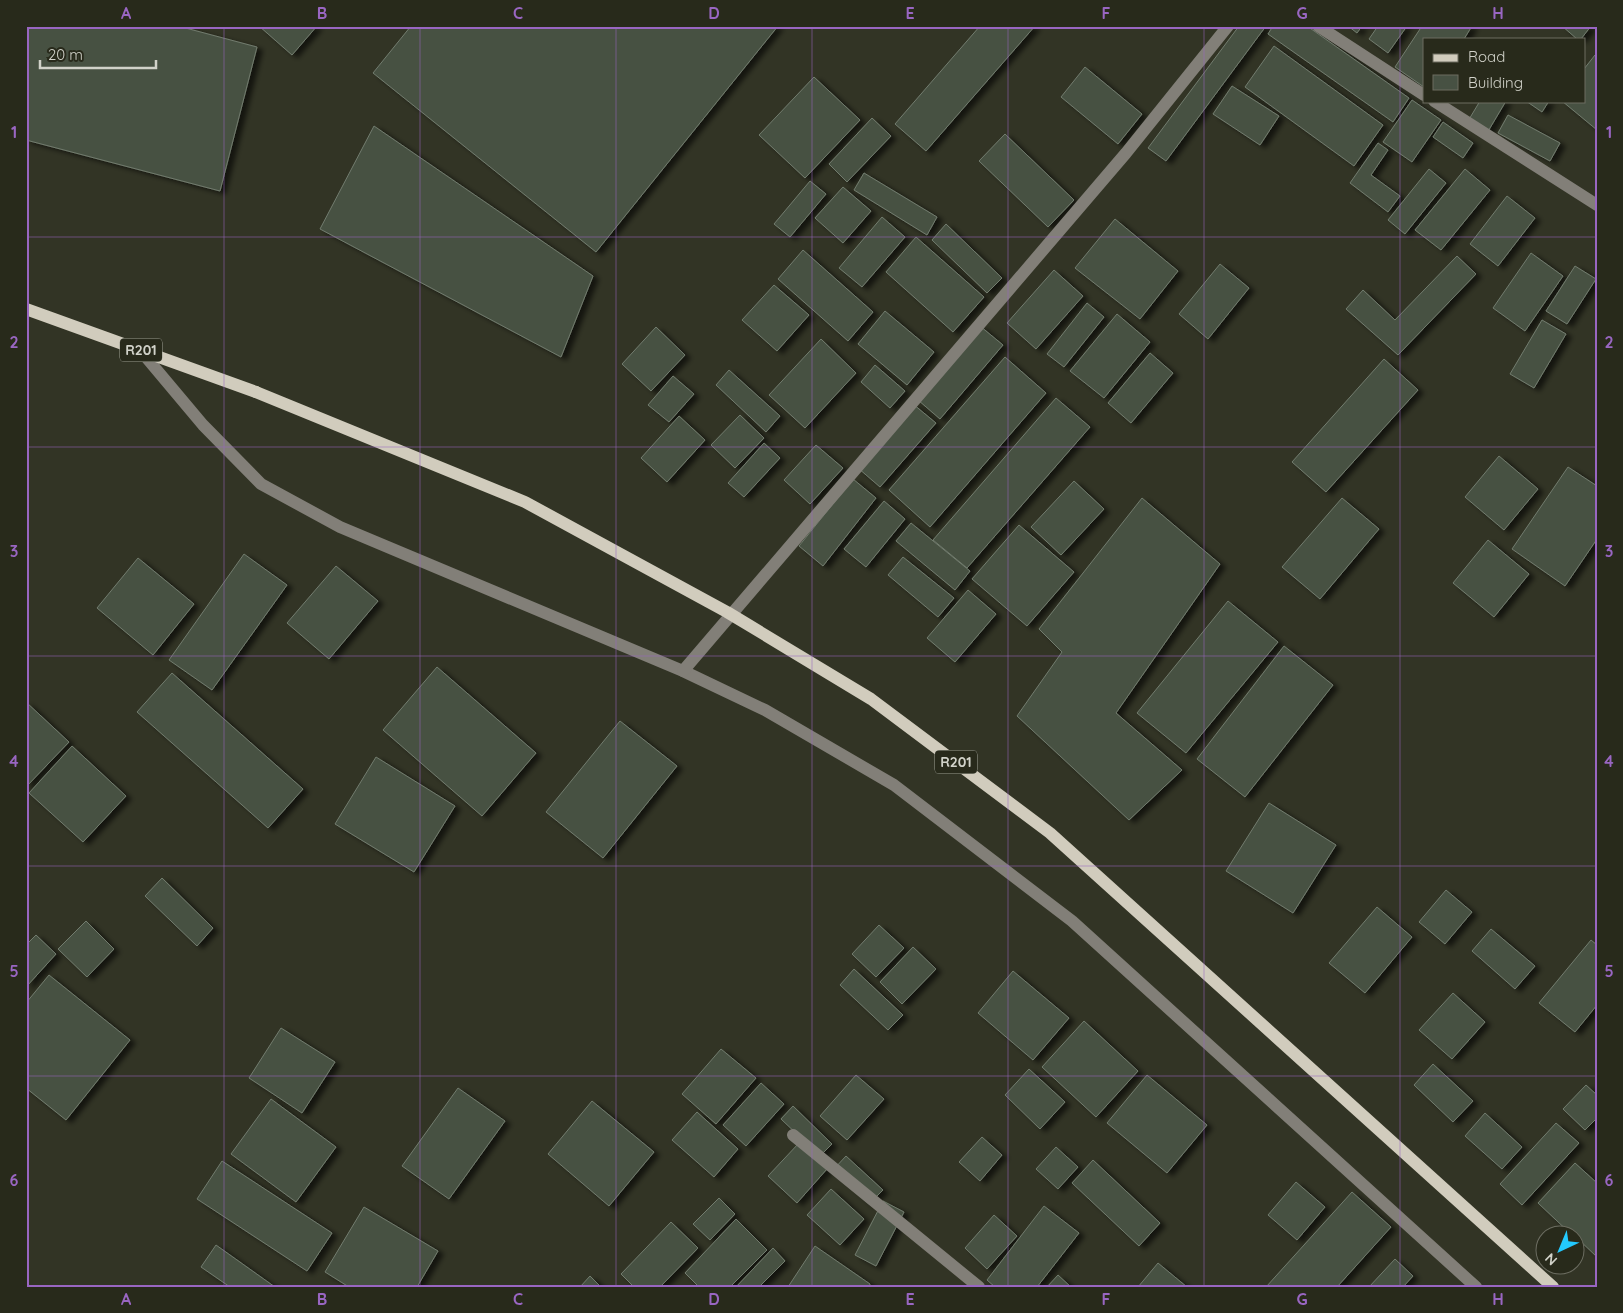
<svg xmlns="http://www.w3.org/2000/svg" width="1623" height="1313" font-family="Quicksand,sans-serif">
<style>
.building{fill:#475143;stroke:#727c6e;filter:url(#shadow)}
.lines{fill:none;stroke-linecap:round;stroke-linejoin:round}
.minor{stroke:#827f78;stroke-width:12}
.major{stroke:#d1ccbd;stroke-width:12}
.major-bridge{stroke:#d1ccbd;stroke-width:12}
.grid{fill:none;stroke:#9966c2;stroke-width:1;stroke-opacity:0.55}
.labels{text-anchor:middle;stroke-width:5;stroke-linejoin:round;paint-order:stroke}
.shield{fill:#282a1b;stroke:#9ea095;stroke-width:1}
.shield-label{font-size:14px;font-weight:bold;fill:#d1d2c9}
.neatline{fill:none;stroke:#9966c2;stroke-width:2}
.grid-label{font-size:16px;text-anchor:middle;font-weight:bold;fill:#9966c2}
</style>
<defs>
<filter id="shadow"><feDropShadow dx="5.5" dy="3" stdDeviation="2.5" flood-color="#0009"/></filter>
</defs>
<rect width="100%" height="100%" fill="#323425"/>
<g class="building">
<path d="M26,26H178L257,47L220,191L26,140Z"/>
<path d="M259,26H317L292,55Z"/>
<path d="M411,26H778L596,252L373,73Z"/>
<path d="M980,26H1035L926,151L895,124Z"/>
<path d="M1239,26H1266L1166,161L1148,148Z"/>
<path d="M1273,26H1307L1409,98L1393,122L1268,34Z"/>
<path d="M1348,26H1362L1357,33Z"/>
<path d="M1378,26H1407L1388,53L1369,39Z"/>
<path d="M1422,26H1472L1464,39H1424V87L1395,67Z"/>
<path d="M1562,26H1591L1581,39H1577Z"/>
<path d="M1274,46L1383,125L1354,166L1245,87Z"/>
<path d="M1595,55L1597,56V130L1562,101H1584V69Z"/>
<path d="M1085,67L1142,114L1118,144L1061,97Z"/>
<path d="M814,77L860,120L805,178L759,135Z"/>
<path d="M1232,86L1279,116L1260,145L1213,114Z"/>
<path d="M1412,100L1441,120L1412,162L1383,142Z"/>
<path d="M1480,101H1506L1487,133L1468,121Z"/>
<path d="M1526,101H1549L1542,112Z"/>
<path d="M1508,115L1560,143L1550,161L1498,133Z"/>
<path d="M872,118L891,136L847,182L829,164Z"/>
<path d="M1443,122L1473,143L1463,158L1433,137Z"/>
<path d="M374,126L593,276L561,357L320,229Z"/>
<path d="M1005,134L1074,200L1048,227L979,161Z"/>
<path d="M1378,143L1388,150L1371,175L1400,196L1388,212L1350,183Z"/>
<path d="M1429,169L1446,183L1405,234L1388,220Z"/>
<path d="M1465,169L1490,190L1441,250L1415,230Z"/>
<path d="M864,173L937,217L927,235L854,190Z"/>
<path d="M810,181L826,194L790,237L774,224Z"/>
<path d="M843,187L871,211L843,243L815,218Z"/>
<path d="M1507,196L1535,218L1498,266L1470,244Z"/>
<path d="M882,217L905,237L862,287L839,268Z"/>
<path d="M1115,219L1178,271L1140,319L1075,268Z"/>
<path d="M946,224L1002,278L987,293L932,240Z"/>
<path d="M916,237L984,297L953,332L886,272Z"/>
<path d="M803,250L873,312L848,341L778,279Z"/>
<path d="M1531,253L1563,276L1525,331L1493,308Z"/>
<path d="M1457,256L1476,274L1398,355L1346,309L1363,290L1395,320Z"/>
<path d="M1220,264L1249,288L1208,339L1179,314Z"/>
<path d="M1575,266L1596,279L1567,324L1546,311Z"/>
<path d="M1054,270L1083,296L1036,349L1007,323Z"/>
<path d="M774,285L809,315L777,351L742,320Z"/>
<path d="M1087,303L1104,317L1064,367L1047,354Z"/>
<path d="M885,311L934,352L907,385L858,344Z"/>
<path d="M1117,314L1150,342L1104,398L1070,371Z"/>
<path d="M1542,320L1566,334L1534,388L1510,374Z"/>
<path d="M980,326L1003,345L940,419L918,400Z"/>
<path d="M656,327L685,355L651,391L622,364Z"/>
<path d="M821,339L856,373L805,428L769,395Z"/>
<path d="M1150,353L1173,373L1131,423L1108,403Z"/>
<path d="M1005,357L1046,393L930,527L889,490Z"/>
<path d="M1384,359L1418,390L1326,492L1292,462Z"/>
<path d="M875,365L905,391L890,408L861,382Z"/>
<path d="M729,370L780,416L766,432L716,385Z"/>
<path d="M673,376L694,394L669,422L648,405Z"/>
<path d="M1056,398L1090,427L967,568L933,540Z"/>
<path d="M913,404L936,423L880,487L858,468Z"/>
<path d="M740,415L764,438L735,468L711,445Z"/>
<path d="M679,416L705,440L667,482L641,458Z"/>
<path d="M764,443L780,458L744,497L728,483Z"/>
<path d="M816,445L843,468L810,504L784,480Z"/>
<path d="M1499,456L1538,489L1504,530L1465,497Z"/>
<path d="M1568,467L1597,486V539L1565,586L1512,549Z"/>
<path d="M853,479L876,498L823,566L799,546Z"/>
<path d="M1074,481L1104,509L1061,555L1031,527Z"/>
<path d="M1142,498L1220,564L1116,713L1182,770L1129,820L1017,716L1062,652L1039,629Z"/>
<path d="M1342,498L1379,529L1320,599L1282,567Z"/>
<path d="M884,501L905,519L866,567L844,549Z"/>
<path d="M911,523L970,571L955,590L896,541Z"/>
<path d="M1019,525L1074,572L1027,626L972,579Z"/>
<path d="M1488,540L1529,574L1494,617L1453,583Z"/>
<path d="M244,554L287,585L212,690L169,660Z"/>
<path d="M903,557L954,598L938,617L888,575Z"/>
<path d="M138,558L194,604L153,655L97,608Z"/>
<path d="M336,566L378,601L329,659L287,623Z"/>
<path d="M968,590L996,614L955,662L927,638Z"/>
<path d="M1228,601L1278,642L1186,753L1137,713Z"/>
<path d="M1284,646L1333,685L1245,797L1197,759Z"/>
<path d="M437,667L536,753L482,816L383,730Z"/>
<path d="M172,673L303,789L268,828L137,712Z"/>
<path d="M26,702L69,742L26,787Z"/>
<path d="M620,721L677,766L603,858L546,812Z"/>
<path d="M72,746L126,796L83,842L29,793Z"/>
<path d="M376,757L455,806L414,872L335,824Z"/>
<path d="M1269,803L1336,845L1293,913L1226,871Z"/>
<path d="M162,878L213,928L197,946L145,896Z"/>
<path d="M1446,890L1472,912L1445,944L1419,922Z"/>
<path d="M1377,907L1412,937L1365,993L1329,963Z"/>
<path d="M86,921L114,949L87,977L58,949Z"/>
<path d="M879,925L904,948L876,977L852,954Z"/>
<path d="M1491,929L1535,966L1515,989L1472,951Z"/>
<path d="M36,935L56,954L27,986L26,945Z"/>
<path d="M1591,940L1597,945V1005L1575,1032L1539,1003Z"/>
<path d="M913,947L936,969L902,1004L880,982Z"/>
<path d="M854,969L903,1015L888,1030L840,985Z"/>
<path d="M1013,971L1069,1018L1033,1060L978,1013Z"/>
<path d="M49,975L130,1040L66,1120L26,1088V1003Z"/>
<path d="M1453,993L1485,1022L1452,1059L1419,1030Z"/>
<path d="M1084,1021L1138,1071L1096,1117L1042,1067Z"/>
<path d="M281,1028L335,1062L302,1113L249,1078Z"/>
<path d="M721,1049L756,1078L716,1124L682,1094Z"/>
<path d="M1433,1064L1473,1101L1453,1122L1414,1085Z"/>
<path d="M1029,1069L1065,1102L1040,1129L1005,1095Z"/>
<path d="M856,1075L884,1099L847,1140L820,1116Z"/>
<path d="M1147,1075L1207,1125L1167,1173L1107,1123Z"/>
<path d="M761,1083L784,1104L746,1146L723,1125Z"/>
<path d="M1586,1085L1597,1095V1118L1585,1130L1563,1109Z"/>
<path d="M458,1088L505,1121L449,1199L402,1166Z"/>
<path d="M271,1099L336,1147L296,1202L231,1154Z"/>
<path d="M592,1101L654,1152L609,1206L548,1154Z"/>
<path d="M793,1106L832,1144L820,1156L781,1119Z"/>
<path d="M697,1112L738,1149L714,1177L672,1140Z"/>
<path d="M1485,1113L1522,1147L1502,1169L1465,1136Z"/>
<path d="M1556,1123L1579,1143L1522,1205L1500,1184Z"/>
<path d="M982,1137L1002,1155L980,1181L959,1162Z"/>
<path d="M799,1143L827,1169L797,1203L768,1176Z"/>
<path d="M1056,1147L1078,1167L1058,1189L1036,1169Z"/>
<path d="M846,1156L883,1190L869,1204L833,1170Z"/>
<path d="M1093,1160L1160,1223L1139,1246L1072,1183Z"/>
<path d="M222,1161L332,1233L307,1271L197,1199Z"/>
<path d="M1575,1163L1597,1183V1257L1576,1237V1236H1573L1538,1203Z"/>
<path d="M1296,1182L1325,1207L1297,1240L1268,1215Z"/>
<path d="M831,1189L864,1219L840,1245L807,1215Z"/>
<path d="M1352,1192L1391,1227L1337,1287H1266Z"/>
<path d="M719,1198L735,1214L710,1240L693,1224Z"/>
<path d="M883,1201L904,1212L876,1266L855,1255Z"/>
<path d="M1044,1206L1079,1233L1037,1287H995L987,1280Z"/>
<path d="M364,1207L438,1251L417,1287H349L325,1272Z"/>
<path d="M994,1215L1017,1236L987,1269L965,1248Z"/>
<path d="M736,1219L767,1250L730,1287H699L685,1273Z"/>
<path d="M671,1222L698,1248L660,1287H634L621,1274Z"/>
<path d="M216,1245L275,1287H230L201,1267Z"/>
<path d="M815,1246L870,1284L869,1287H788Z"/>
<path d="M773,1248L785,1261L759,1287H736Z"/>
<path d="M1395,1259L1413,1276L1403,1287H1369Z"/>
<path d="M1158,1263L1187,1287H1138Z"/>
<path d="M1058,1275L1071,1287H1047Z"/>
<path d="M590,1276L601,1287H580Z"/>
</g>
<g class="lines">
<g class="minor">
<path d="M1318,26L1424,95"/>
<path d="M1434,101L1597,205"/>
<path d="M140,350L203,425L261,484L340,527L683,671L765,710L894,785L1072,921L1476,1287"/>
<path d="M683,671L1126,153L1228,26"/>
<path d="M793,1135L979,1287"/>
</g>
<path class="major" d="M26,309L256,392"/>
<path class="major-bridge" d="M256,392L525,502L727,612L871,699L1050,833L1553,1287"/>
</g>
<path class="grid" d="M224,26V1287M420,26V1287M616,26V1287M812,26V1287M1008,26V1287M1204,26V1287M1400,26V1287M26,237H1597M26,447H1597M26,656H1597M26,866H1597M26,1076H1597"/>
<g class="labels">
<g class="shield">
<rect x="120" y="338.5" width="42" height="23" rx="4"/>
<rect x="935" y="750.5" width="42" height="23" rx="4"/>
</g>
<g class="shield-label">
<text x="141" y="355">R201</text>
<text x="956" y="767">R201</text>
</g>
</g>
<rect width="1623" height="1313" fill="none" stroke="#282a1b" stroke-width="55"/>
<rect x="1423" y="38" width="162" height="65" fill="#282a1b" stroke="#6c6d61"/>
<rect x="1433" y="54" width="25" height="8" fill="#d1ccbd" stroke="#6c6d61"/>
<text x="1468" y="62" font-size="15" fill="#d1d2c9">Road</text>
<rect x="1433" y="75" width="25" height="15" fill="#475143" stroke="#6c6d61"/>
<text x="1468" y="88" font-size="15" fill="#d1d2c9">Building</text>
<g transform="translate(1560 1250) rotate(224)"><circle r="24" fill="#282a1b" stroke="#6c6d61"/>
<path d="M0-4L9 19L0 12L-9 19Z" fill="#23c9fe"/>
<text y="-8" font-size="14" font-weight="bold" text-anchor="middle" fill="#d1d2c9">N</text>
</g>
<path d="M40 60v8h116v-8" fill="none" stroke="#d1d2c9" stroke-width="2.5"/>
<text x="48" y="60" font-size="15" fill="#d1d2c9" stroke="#282a1b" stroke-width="4" paint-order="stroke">20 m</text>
<rect x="28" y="28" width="1568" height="1258" class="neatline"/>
<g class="grid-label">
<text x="126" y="19">A</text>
<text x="322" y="19">B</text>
<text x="518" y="19">C</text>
<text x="714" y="19">D</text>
<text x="910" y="19">E</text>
<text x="1106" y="19">F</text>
<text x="1302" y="19">G</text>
<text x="1498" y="19">H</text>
<text x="14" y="138">1</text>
<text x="1609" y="138">1</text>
<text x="14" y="348">2</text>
<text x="1609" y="348">2</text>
<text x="14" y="557">3</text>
<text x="1609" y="557">3</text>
<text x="14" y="767">4</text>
<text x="1609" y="767">4</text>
<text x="14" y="977">5</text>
<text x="1609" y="977">5</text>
<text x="14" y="1186">6</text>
<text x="1609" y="1186">6</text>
<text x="126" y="1305">A</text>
<text x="322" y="1305">B</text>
<text x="518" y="1305">C</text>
<text x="714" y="1305">D</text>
<text x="910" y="1305">E</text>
<text x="1106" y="1305">F</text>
<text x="1302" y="1305">G</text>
<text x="1498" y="1305">H</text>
</g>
</svg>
